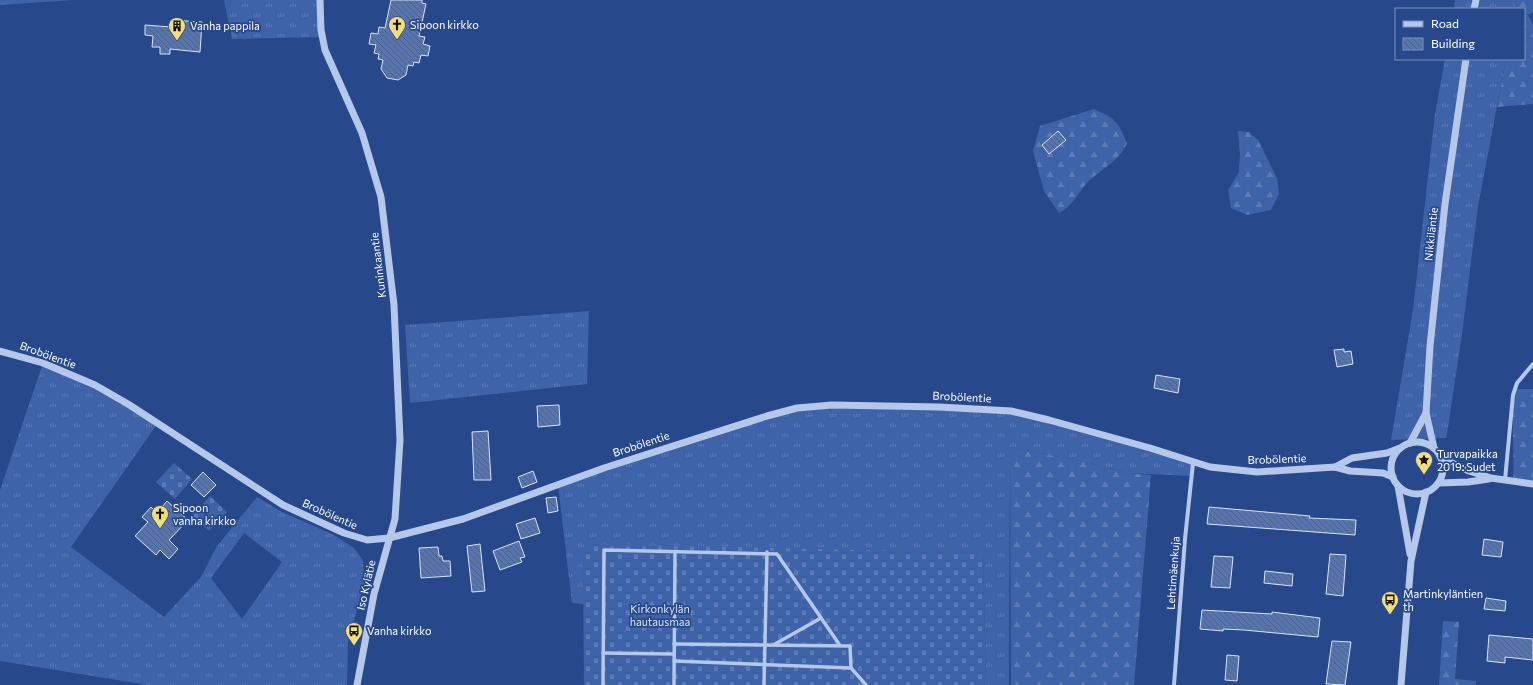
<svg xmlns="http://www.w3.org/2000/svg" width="1533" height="685" font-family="Commissioner,sans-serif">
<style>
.grass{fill:url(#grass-tufts);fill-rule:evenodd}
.forest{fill:url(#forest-firs)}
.cemetery{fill:url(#cemetery-stones)}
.building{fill:url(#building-back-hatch);stroke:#dae4f7}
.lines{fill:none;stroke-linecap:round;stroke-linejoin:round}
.pedestrian{stroke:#b5c7ea;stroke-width:3.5}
.minor{stroke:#b5c7ea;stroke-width:4}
.tertiary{stroke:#b5c7ea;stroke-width:7}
.labels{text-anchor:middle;stroke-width:3.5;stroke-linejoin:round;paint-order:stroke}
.poi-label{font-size:11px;fill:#fff;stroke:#27488b;text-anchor:start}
.street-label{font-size:11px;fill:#fff;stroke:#27488b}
.park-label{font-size:11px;fill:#dae4f7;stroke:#27488b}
</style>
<defs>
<pattern id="grass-tufts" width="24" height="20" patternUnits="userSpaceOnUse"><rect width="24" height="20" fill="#3f63a9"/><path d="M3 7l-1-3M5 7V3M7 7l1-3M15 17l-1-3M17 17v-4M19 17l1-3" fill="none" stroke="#5c7ab6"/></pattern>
<pattern id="forest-firs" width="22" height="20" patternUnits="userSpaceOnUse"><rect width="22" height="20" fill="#3f63a9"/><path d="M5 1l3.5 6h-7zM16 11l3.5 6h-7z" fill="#5c7ab6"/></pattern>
<pattern id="cemetery-stones" width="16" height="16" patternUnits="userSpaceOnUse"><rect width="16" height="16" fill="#3f63a9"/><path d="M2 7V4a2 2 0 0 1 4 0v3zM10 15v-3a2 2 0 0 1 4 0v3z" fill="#5c7ab6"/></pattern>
<pattern id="building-back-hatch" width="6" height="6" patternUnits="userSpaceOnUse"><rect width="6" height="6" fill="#5474b3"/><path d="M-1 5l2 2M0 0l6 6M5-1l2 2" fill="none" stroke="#506080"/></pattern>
</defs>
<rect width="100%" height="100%" fill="#27488b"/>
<g class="grass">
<path d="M0,0H74L0,5Z"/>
<path d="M224,0H320L322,37L232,39Z"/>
<path d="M1455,0H1517L1515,9H1454Z"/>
<path d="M1445,59H1506L1478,206L1462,334L1447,434L1446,438L1391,440L1413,310L1435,114Z"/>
<path d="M589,311L587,384L410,403L405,325Z"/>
<path d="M43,363L70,375L158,423L71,547L164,617L201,577L217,546L257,497L282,512L334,535L354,548L363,560L364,585L348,642L347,685H148L0,661V490ZM244,533L282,562L242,619L211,578Z"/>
<path d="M797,408L1011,411L1193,463L1191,476L1127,473L1090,463L1010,447L1009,685H986L983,553L583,548L584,604L572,603L558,485Z"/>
</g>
<g class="forest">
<path d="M1517,0H1533V12L1528,15L1533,25V104L1497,107L1506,59H1524V9H1515Z"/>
<path d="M1094,109C1115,118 1119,123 1127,143C1120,161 1099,170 1086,184C1077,194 1072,207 1059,213L1044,191L1033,151L1040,126Z"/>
<path d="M1238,131L1249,132L1258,140L1277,178L1279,194L1271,210L1247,215L1231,208L1228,190L1239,172L1240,153Z"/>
<path d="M1516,389H1533V484L1513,482C1515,451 1510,419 1516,389Z"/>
<path d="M1010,447L1090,463L1127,473L1151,475L1134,685H1011Z"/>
<path d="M1443,621L1459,622L1455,679L1476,681V685H1439Z"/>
</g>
<g class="cemetery">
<path d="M174,463L192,479L175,499L156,482Z"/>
<path d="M210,496L227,512L209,531L192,515Z"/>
<path d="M599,544L983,553L986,685H584L583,548Z"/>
</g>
<g class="building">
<path d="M391,0H422V3L426,4L419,36L425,37L423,44L430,46L428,56L421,55L419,63L414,62L413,66L408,65L406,75L398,80L387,78L381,69L383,60L378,59L379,54L374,53L376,45L369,44L371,33L378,34L379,27L385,28Z"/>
<path d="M171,20L202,22L200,52L170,49V54H160V47H152L153,36L145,35V25L171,27Z"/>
<path d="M1058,131L1066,140L1049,154L1042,145Z"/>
<path d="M1344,349V352L1351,351L1353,364L1337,367L1334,350Z"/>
<path d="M1156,375L1180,379L1178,393L1154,388Z"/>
<path d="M559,405L560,425L538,427L537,406Z"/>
<path d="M488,431L491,480H474L472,432Z"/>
<path d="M533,471L537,482L522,488L518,477Z"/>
<path d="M203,472L216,485L204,497L191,485Z"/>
<path d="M556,497L558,511L548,513L546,498Z"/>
<path d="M167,501L188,520L169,540L178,549L169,559L160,550L156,555L135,536L148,522L142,517L151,507L157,513Z"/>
<path d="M1209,507L1310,516L1309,518L1356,520L1355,535L1207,524Z"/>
<path d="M535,518L540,533L521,539L516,524Z"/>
<path d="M1484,539L1503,542L1501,557L1482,555Z"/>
<path d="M519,541L525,557L520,558L522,562L500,570L493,551Z"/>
<path d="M480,544L485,591L472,592L467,546Z"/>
<path d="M438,547L439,556H442L443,561H450L451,576L421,578L419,548Z"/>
<path d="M1330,554L1346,555L1343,596L1326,594Z"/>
<path d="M1214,556L1233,557L1230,588L1211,587Z"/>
<path d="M1265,571L1293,574L1292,586L1264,583Z"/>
<path d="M1486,598L1506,601L1505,611L1484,609Z"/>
<path d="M1202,610L1272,614V612L1320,618L1318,637L1244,630L1223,629V631L1200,629Z"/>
<path d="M1489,635L1533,639V660L1505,657V663L1487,661Z"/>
<path d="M1332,641L1351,642L1345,685L1326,684Z"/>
<path d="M1227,655L1239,656L1237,681L1225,680Z"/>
</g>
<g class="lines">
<g class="pedestrian">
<path d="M674,644L850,646L851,668L866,685"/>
<path d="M775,644L821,618"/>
<path d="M603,653L674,654"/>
<path d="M674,661L851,668"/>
<path d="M603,685L604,550L777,554L839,644"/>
<path d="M674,685L675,552"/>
<path d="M764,685L767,552"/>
</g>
<g class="minor">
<path d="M1505,480L1513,395L1517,383L1533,364"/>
<path d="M1174,685L1185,539L1193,463"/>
</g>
<g class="tertiary">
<path d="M320,0L321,30L325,50L362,133L381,197L394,305L400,440L395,519L374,594L357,685"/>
<path d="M1474,9L1476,0"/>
<path d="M0,351L43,363L95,385L128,404L283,505L344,533L367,540L389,538L463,519L604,468L767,416L797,408L832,405L939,407L1011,411L1049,420L1150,448L1210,467L1257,472L1335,467L1350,471L1383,473L1393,477"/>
<circle cx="1417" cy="468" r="26"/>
<path d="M1410,443L1426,413"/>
<path d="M1434,448L1426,413L1430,346L1445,204L1466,59"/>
<path d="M1441,458L1469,471L1491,478L1533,484"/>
<path d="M1335,467L1352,458L1387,453L1400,448"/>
<path d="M1439,483L1468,482L1489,479"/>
<path d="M1398,486L1410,554"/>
<path d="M1401,685L1411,561L1426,492"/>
</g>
</g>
<defs>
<symbol id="church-pin" viewBox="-11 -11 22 30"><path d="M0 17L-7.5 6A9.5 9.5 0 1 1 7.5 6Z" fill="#f2dd7b" stroke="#27488b"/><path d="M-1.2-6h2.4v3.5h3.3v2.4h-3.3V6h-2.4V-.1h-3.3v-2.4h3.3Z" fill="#111"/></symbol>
<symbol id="building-pin" viewBox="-11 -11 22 30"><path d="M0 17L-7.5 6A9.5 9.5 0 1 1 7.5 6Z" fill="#f2dd7b" stroke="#27488b"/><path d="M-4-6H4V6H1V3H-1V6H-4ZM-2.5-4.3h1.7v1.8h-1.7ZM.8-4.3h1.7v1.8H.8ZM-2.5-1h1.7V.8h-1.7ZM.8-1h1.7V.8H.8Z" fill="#111"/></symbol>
<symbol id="sight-pin" viewBox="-11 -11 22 30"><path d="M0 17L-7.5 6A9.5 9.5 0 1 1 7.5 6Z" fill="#f2dd7b" stroke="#27488b"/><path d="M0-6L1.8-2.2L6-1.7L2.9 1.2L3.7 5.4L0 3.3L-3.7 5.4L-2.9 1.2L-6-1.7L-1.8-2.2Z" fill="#111"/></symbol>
<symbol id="bus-pin" viewBox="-11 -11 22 30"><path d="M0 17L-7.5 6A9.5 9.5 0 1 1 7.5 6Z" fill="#f2dd7b" stroke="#27488b"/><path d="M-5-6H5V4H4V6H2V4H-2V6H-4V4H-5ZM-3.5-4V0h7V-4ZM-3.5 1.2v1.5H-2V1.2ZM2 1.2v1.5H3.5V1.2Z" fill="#111"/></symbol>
</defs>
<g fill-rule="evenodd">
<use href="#church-pin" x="387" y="15" width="20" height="27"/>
<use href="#building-pin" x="167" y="16" width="20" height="27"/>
<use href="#sight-pin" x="1414" y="450" width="20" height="27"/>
<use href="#church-pin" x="150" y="504" width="20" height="27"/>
<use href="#bus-pin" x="1380" y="590" width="20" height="27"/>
<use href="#bus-pin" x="344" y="621" width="20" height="27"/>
</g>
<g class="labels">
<g class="poi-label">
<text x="410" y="29">Sipoon kirkko</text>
<text x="190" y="30">Vanha pappila</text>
<text x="1437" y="458">Turvapaikka<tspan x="1437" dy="13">2019: Sudet</tspan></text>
<text x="173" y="512">Sipoon<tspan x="173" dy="13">vanha kirkko</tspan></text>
<text x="1403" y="598">Martinkyläntien<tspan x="1403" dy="13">th</tspan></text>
<text x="367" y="635">Vanha kirkko</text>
</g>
<g class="street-label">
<text transform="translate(1431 234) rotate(-84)" y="4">Nikkiläntie</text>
<text transform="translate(378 265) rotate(-97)" y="4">Kuninkaantie</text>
<text transform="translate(48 355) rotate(20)" y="4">Brobölentie</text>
<text transform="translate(962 397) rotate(3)" y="4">Brobölentie</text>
<text transform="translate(641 444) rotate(-18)" y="4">Brobölentie</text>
<text transform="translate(1277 459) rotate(-2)" y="4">Brobölentie</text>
<text transform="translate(330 514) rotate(24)" y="4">Brobölentie</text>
<text transform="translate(1173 573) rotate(-86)" y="4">Lehtimäenkuja</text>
<text transform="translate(366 585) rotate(-77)" y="4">Iso Kylätie</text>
</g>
<g class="park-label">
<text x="660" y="613">Kirkonkylän<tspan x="660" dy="13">hautausmaa</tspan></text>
</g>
</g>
<rect x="1395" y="8" width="130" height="52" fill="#27488b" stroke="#7d91b9"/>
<rect x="1403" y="21" width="20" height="6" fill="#b5c7ea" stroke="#7d91b9"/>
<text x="1431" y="28" font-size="12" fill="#ffffff">Road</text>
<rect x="1403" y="38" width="20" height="12" fill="url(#building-back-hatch)" stroke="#7d91b9"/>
<text x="1431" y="48" font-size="12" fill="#ffffff">Building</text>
</svg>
